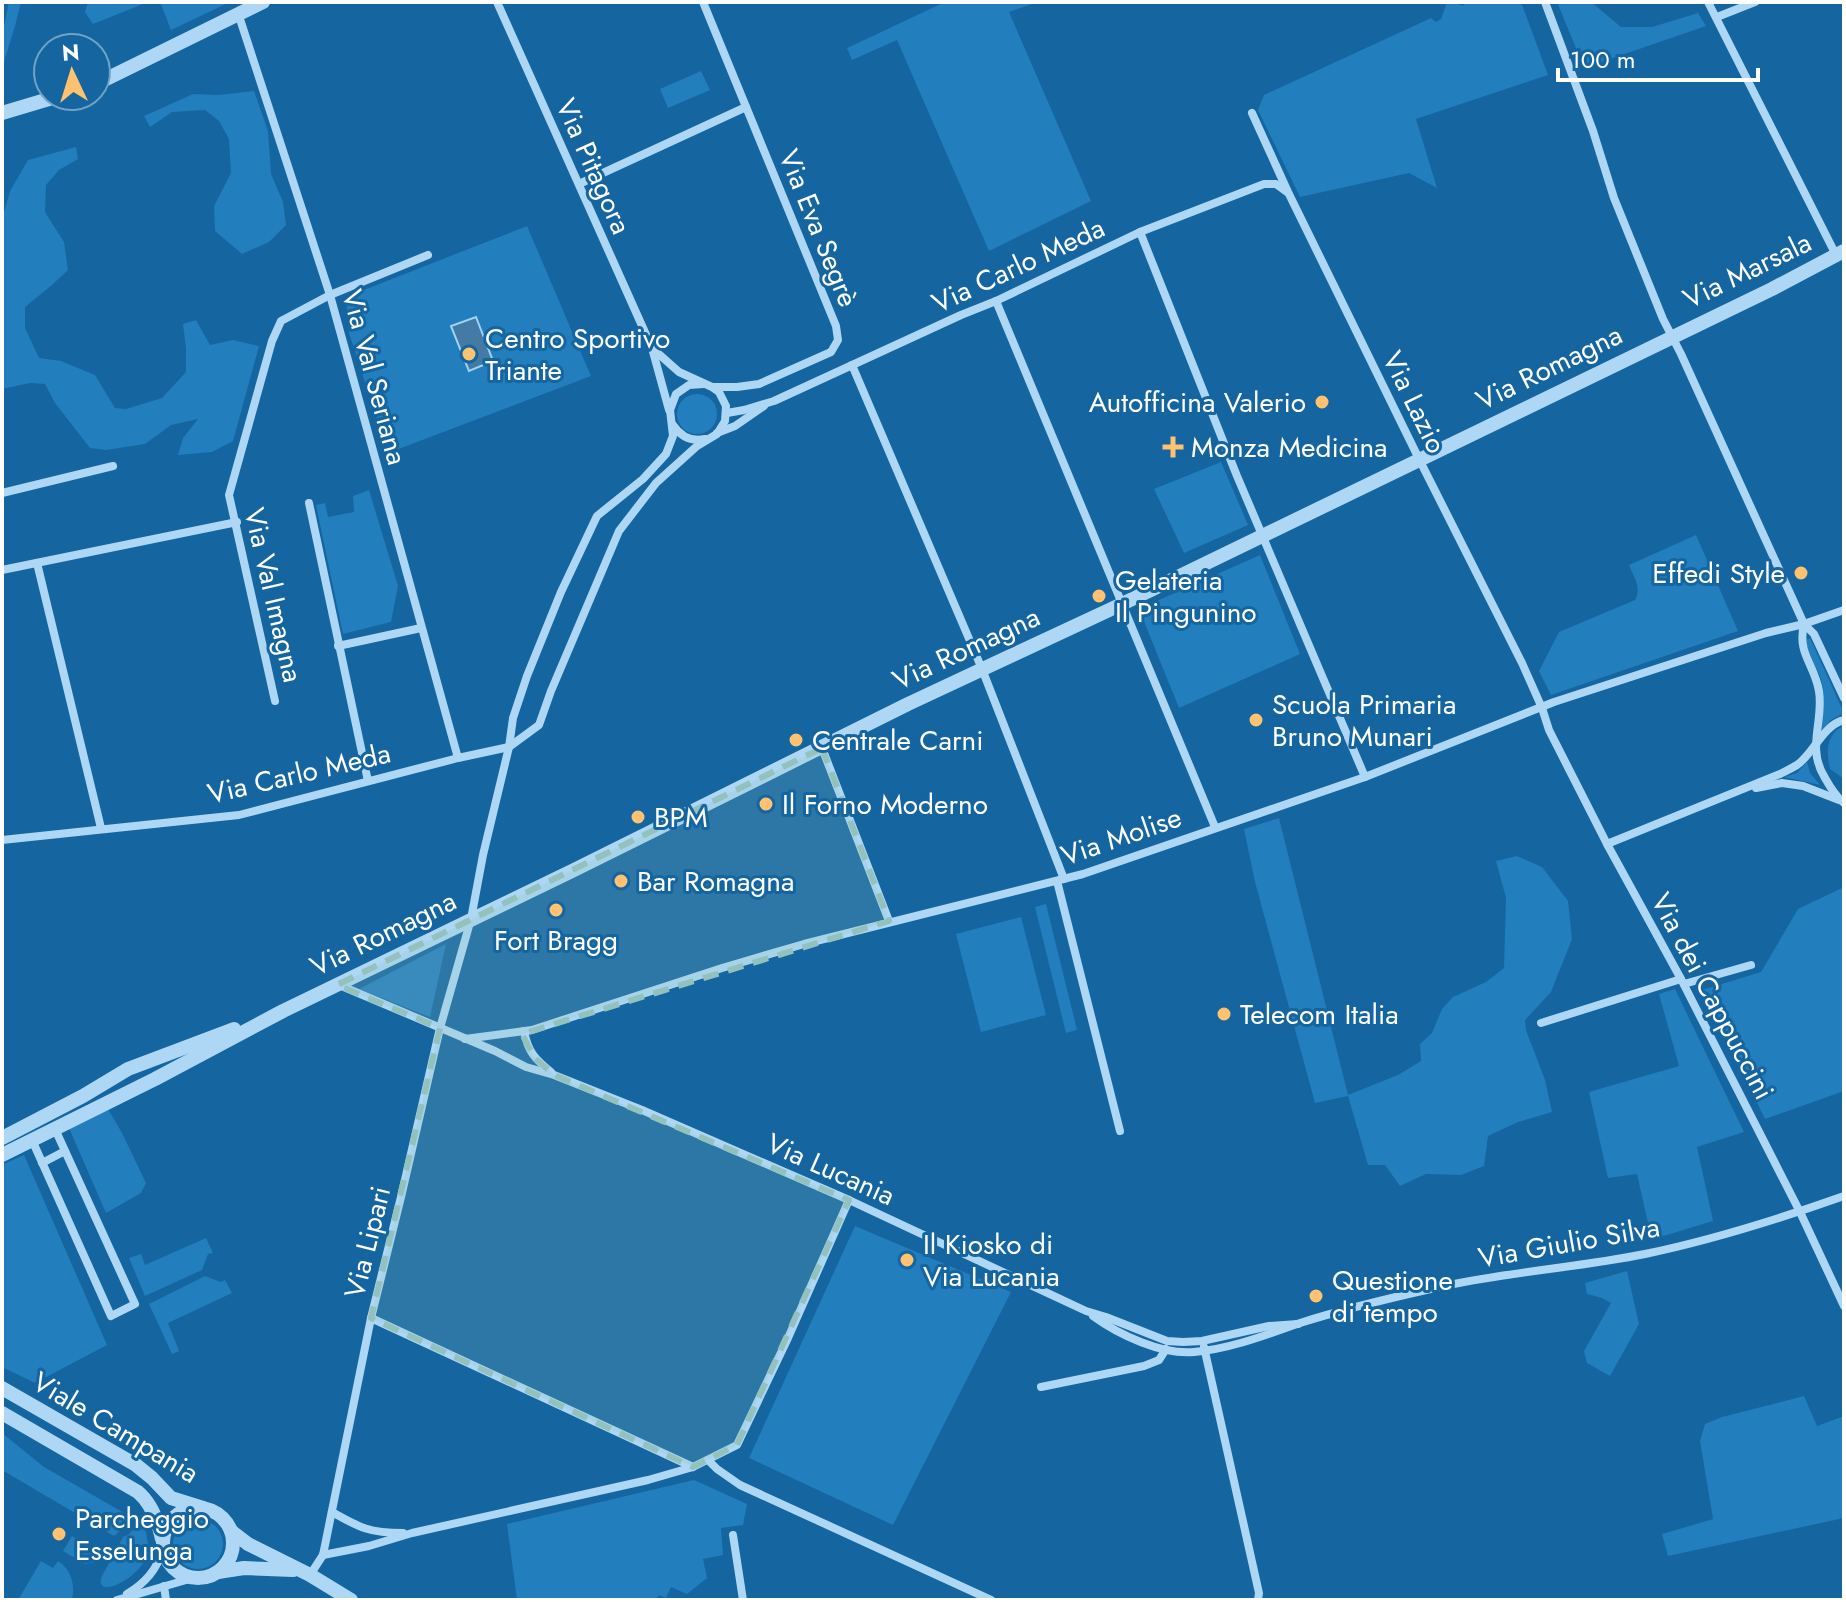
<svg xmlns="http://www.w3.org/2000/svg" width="1846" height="1602" font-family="Jost,sans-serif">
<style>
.green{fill:#237ebd}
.water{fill:#437ba5;stroke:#9fd4f7;stroke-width:2}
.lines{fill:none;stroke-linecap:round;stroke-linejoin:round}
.minor{stroke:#add7f4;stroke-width:8}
.tertiary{stroke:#add7f4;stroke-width:14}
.marked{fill:#93c1be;fill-opacity:0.2;stroke:#93c1be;stroke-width:6;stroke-dasharray:16 10;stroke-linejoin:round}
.poi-dot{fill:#ffc270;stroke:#1465a0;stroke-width:3}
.labels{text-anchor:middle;stroke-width:6;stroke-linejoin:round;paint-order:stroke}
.street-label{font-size:28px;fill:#fff;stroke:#1465a0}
.poi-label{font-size:28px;fill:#fff;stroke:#1465a0;text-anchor:start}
</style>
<rect width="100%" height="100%" fill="#1465a0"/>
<g class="green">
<path d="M9,2H21L15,26L2,68V36Z"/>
<path d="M88,2H148L93,24L85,12Z"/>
<path d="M160,2H230L171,30Z"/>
<path d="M945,2H1031L1032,4L1009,12L1091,201L989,251L897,40L852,60L847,48Z"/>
<path d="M1447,2H1453L1463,6L1465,2H1521L1548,75L1416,119L1437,188L1409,173L1300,197L1258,110L1264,95L1431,18L1436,22L1441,19Z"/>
<path d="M1557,2H1591L1621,27H1652L1698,13L1706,26L1584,68Z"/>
<path d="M701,71L710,90L668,108L660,89Z"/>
<path d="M254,91L268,131L271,174L283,202L286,225L269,242L242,254L215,231L214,206L231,173L229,139L219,121L205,110L172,112L150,127L144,116L193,94L218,95Z"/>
<path d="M76,147L78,159L59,170L46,185L45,212L64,242L68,270L52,285L25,307V328L39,358L61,361L95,375L115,408L126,409L162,398L186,372V348L183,324L196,320L210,345L233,340L259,346L233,441L212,452L178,455L183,438L198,419L171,425L145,444L106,450L90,448L55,403L45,384L30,383L2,389V220L10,191L28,160Z"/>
<path d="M527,226L591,376L388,453L349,333L346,297Z"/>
<circle cx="697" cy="414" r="20"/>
<path d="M1221,462L1248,525L1184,553L1154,489Z"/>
<path d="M369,490L398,586L391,622L343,634L316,505L325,503L328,517L354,512L353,496Z"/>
<path d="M1696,535L1738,631L1551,695L1539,671L1559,632L1635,600C1642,588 1634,578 1629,565Z"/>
<path d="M1260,555L1300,654L1179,708L1139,609Z"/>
<path d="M1810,638L1844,713L1831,720L1823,729L1822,728C1823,711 1826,693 1820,676C1815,664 1807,653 1806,640Z"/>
<path d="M1844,726V776L1841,777L1830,769C1826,752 1826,733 1844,726Z"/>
<path d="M1807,762L1810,773L1820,785L1784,777L1797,773Z"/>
<path d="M1279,818L1348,1095L1398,1075L1421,1061L1420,1044L1432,1033L1442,1009L1453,997L1486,982L1504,968L1506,898L1496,861L1517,856L1542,867L1568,901L1572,939L1551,992L1525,1020L1526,1030L1545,1080L1552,1112L1518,1122L1488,1136L1484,1166L1461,1175L1426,1174L1400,1186L1385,1165H1368L1348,1096L1315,1103L1255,882L1244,829Z"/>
<path d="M1844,887V1091L1765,1119L1702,990L1761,972L1798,909Z"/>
<path d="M1046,904L1077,1030L1066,1033L1035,907Z"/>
<path d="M1021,917L1046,1015L981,1032L956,934Z"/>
<path d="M446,944L430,1017L359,989Z"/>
<path d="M1675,989L1744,1132L1697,1147L1713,1221L1657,1238L1650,1232L1637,1174L1608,1178L1589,1092L1679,1066L1659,994Z"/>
<path d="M108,1109L122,1133L146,1183L141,1193L106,1213L69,1128Z"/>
<path d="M24,1155L107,1345L35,1383L2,1367V1165Z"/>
<path d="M855,1226L1011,1292L893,1525L749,1458Z"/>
<path d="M206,1238L213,1253L208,1254L202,1270L145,1296L129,1258L141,1254L145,1265Z"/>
<path d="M1627,1271L1639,1324L1610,1376L1587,1363L1584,1351L1611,1303L1602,1298L1587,1294L1585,1283Z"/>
<path d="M205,1276L221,1282L225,1280L232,1293L168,1323L179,1351L172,1354L149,1304Z"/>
<path d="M1804,1396L1817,1426L1844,1416V1518L1668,1556L1662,1534L1713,1519L1700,1441L1705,1424L1722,1417Z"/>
<path d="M2,1433L44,1467L126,1514C130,1524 121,1530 114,1536L2,1470Z"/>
<path d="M694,1480L747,1504L743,1525L721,1528L723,1555L703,1559L707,1578L687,1594L671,1587L666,1598L659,1595L656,1600H517L507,1524Z"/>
<circle cx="198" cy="1544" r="25"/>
<path d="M139,1523L145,1526C146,1534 149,1543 148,1552C143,1578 92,1602 102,1576L123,1537L128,1535Z"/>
<path d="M72,1536L96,1550L97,1555L95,1562L85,1564L63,1551Z"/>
<path d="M41,1561L53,1568L58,1561C70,1568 76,1585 72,1599L18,1600Z"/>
</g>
<path class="water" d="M476,317L493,361L469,371L451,326Z"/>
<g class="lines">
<g class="minor">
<path d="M497,2L652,348L669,410"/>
<path d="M703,2L836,326L838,340L831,352L759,384L737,387H713"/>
<path d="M1545,2L1593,131L1614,198L1663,319L1681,354L1804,624L1814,634L1844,698"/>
<path d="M1708,2L1836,255"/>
<path d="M238,13L330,295L458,758"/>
<path d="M1717,17L1755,2"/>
<path d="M1252,113L1288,192L1419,459L1522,663L1542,708L1549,730L1607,844L1681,979L1800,1212L1844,1306"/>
<path d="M579,184L746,107"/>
<path d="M1140,232L1237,476L1365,777"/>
<path d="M996,301L1215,827"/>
<path d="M852,365L982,669L1064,879"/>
<path d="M727,413L744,410L774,401L961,315L996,301L1140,232L1264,184H1276L1287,192"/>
<path d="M673,425C681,437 691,442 705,439"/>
<path d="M717,433L735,426L764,406"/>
<path d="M2,493L113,466"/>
<path d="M309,503L368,781"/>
<path d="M37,563L101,828"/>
<path d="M2,570L237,522"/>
<path d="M1804,624C1797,654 1814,663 1819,691C1824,722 1806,748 1825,778C1830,787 1836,797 1844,803"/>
<path d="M338,646L421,628"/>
<path d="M275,701L229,495L272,341L281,321L330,295L428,255"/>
<path d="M822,748L889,921"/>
<path d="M1756,788L1782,783L1803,786L1839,800"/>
<path d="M2,840L239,815L458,758L509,747L539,725L551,691L619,531L656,483L697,446L717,434L725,421L726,406L719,392L712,387L679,372L652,348"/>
<path d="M1607,844L1780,774C1786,771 1792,768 1797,765C1814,753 1823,725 1844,720"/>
<path d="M1057,881L1120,1131"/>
<path d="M1684,984L1751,965"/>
<path d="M339,985L495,1051L526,1067L554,1075L642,1110L849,1200L1086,1311L1106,1317L1167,1341L1183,1342L1202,1341L1269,1326L1298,1324"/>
<path d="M1541,1023L1681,979"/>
<path d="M524,1031C528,1052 535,1059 551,1072"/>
<path d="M465,1039L532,1030L722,968L804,944L1083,874L1365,777L1554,702L1766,633L1804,624L1844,610"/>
<path d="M32,1140L111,1316L135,1304L55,1129"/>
<path d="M42,1163L65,1151"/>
<path d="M1093,1316C1119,1335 1162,1355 1194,1352C1230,1349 1266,1335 1300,1323C1344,1309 1390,1298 1435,1288C1504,1272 1576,1268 1645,1254C1712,1240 1779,1219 1844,1196"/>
<path d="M371,1318L693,1467"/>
<path d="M1204,1347L1259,1593L1258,1600"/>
<path d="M1041,1387L1144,1366L1159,1360L1166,1349"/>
<path d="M708,1460L717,1469L740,1485L991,1600"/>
<path d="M332,1512C360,1528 370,1533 403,1533"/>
<path d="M733,1535L743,1600"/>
<path d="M323,1555L369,1546L412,1533L648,1480L693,1467L737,1445L788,1338L849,1200"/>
<path d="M310,1575L323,1555L371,1318L401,1197L440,1028L471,919L483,855L509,747L513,718L527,676L561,592L597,516L643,479L666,454L673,436L670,410L676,394L689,385L704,384"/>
<path d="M164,1586L166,1600"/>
<path d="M127,1594C145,1583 157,1570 163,1549"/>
<path d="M117,1600L193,1578"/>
</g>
<g class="tertiary">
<path d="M96,84L263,2"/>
<path d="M2,113L59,96"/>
<path d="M2,1138L83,1096L128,1069L234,1029"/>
<path d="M2,1155L155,1079L283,1011L574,870L908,704L1122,604L1772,289L1844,251"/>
<path d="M2,1388L136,1465L152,1478L171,1498L203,1508"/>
<path d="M2,1413L138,1492C152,1504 158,1521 162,1539"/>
<circle cx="198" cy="1543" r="35"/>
<path d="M231,1531L248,1544L310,1575L351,1600"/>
<path d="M218,1572L244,1568L293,1570"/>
</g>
</g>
<path class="marked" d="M822,748L889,921L522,1034L534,1057L554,1075L849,1200L737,1445L693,1467L371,1318L440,1028L337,985Z"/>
<g class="poi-dot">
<circle cx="469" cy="354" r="8"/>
<circle cx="1322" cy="402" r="8"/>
<path d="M1169 435h8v8h8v8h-8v8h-8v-8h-8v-8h8z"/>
<circle cx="1801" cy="573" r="8"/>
<circle cx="1099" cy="596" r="8"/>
<circle cx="1256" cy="720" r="8"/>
<circle cx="796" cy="740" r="8"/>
<circle cx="766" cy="804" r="8"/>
<circle cx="638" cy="817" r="8"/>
<circle cx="621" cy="881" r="8"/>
<circle cx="556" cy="910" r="8"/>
<circle cx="1224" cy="1014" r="8"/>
<circle cx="907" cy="1260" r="8"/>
<circle cx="1316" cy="1296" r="8"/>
<circle cx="59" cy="1534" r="8"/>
</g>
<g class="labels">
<g class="street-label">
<text transform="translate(594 166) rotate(66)" y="10">Via Pitagora</text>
<text transform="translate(819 228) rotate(68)" y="10">Via Eva Segrè</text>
<text transform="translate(1018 265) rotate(-25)" y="10">Via Carlo Meda</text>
<text transform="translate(1747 270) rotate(-26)" y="10">Via Marsala</text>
<text transform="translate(1549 367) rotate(-26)" y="10">Via Romagna</text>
<text transform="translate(375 377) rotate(75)" y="10">Via Val Seriana</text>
<text transform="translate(1415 402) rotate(64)" y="10">Via Lazio</text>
<text transform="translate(274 595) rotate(77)" y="10">Via Val Imagna</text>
<text transform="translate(966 648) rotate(-25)" y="10">Via Romagna</text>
<text transform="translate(299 773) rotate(-13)" y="10">Via Carlo Meda</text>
<text transform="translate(1121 836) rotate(-19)" y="10">Via Molise</text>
<text transform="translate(383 933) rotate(-26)" y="10">Via Romagna</text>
<text transform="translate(1713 996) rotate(62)" y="10">Via dei Cappuccini</text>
<text transform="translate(831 1169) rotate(24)" y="10">Via Lucania</text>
<text transform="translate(367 1242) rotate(-76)" y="10">Via Lipari</text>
<text transform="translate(1569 1242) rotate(-10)" y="10">Via Giulio Silva</text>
<text transform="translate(116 1427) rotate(31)" y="10">Viale Campania</text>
</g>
<g class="poi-label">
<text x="485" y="348">Centro Sportivo<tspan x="485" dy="32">Triante</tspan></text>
<text x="1306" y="412" text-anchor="end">Autofficina Valerio</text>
<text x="1191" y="457">Monza Medicina</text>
<text x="1785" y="583" text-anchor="end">Effedi Style</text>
<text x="1115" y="590">Gelateria<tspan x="1115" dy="32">Il Pingunino</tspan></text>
<text x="1272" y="714">Scuola Primaria<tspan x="1272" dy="32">Bruno Munari</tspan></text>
<text x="812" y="750">Centrale Carni</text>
<text x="782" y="814">Il Forno Moderno</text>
<text x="654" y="827">BPM</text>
<text x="637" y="891">Bar Romagna</text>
<text x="556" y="950" text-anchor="middle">Fort Bragg</text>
<text x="1240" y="1024">Telecom Italia</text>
<text x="923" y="1254">Il Kiosko di<tspan x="923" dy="32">Via Lucania</tspan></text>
<text x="1332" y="1290">Questione<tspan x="1332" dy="32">di tempo</tspan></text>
<text x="75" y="1528">Parcheggio<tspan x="75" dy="32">Esselunga</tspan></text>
</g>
</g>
<rect width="1846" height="1602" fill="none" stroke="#ffffff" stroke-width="8"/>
<g transform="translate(72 72) rotate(356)"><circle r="38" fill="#1465a0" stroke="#72a3c6" stroke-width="2"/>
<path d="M0-6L14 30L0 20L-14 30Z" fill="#ffc270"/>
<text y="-12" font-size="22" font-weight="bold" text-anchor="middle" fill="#ffffff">N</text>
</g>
<path d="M1558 68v12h200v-12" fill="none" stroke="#ffffff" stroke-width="4"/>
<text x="1570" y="68" font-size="24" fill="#ffffff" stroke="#1465a0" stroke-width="6" paint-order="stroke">100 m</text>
</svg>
